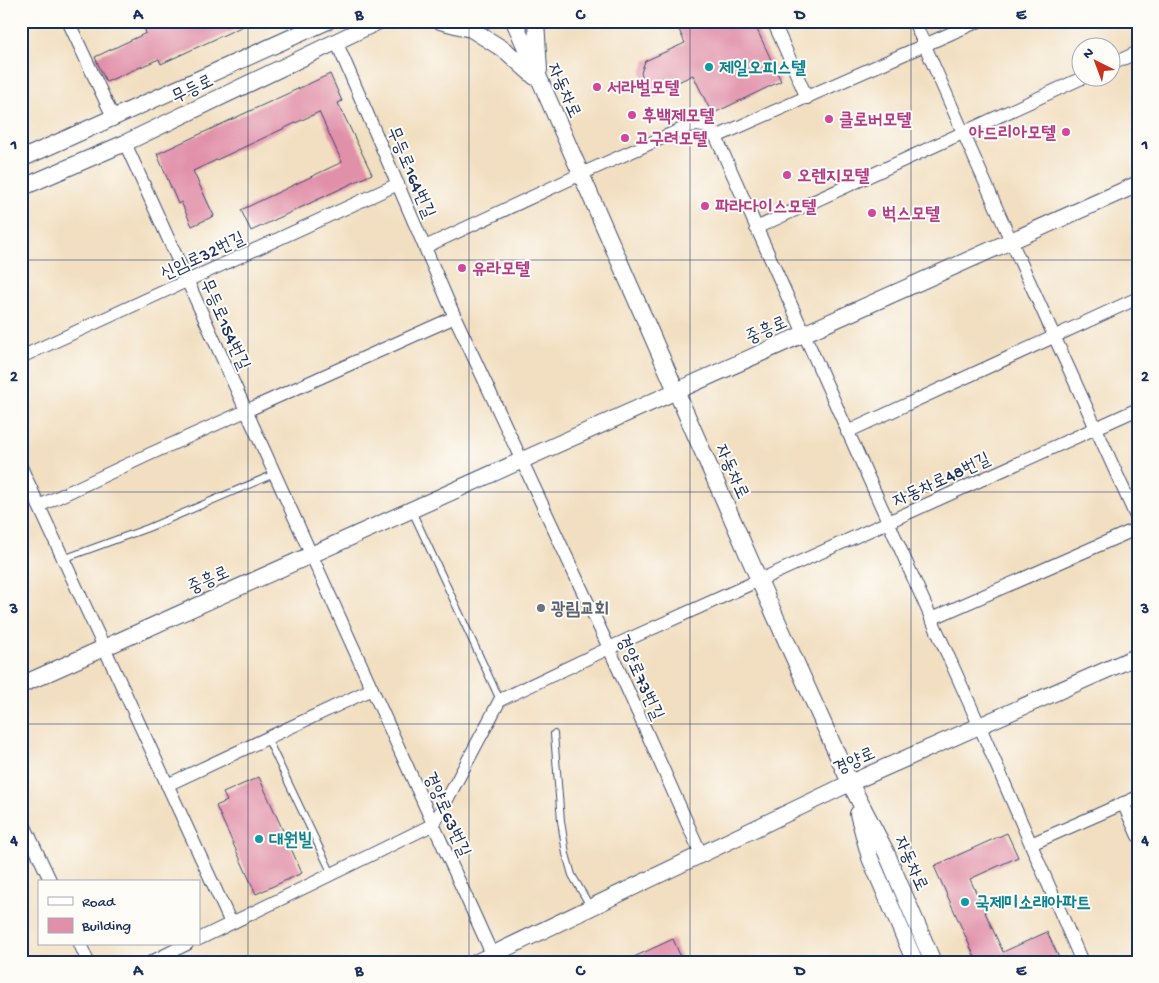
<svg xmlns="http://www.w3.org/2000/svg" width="1159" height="983" font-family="'Gochi Hand','Poor Story',sans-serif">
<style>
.building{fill:#e190a9}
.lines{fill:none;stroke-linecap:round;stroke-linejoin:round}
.service-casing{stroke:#3b496d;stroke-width:8}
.minor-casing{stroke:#3b496d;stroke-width:14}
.tertiary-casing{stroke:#3b496d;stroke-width:18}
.service{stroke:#fff;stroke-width:6}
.minor{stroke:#fff;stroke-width:12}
.tertiary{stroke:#fff;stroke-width:16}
.grid{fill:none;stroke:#1b2f5e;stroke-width:1;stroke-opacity:0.55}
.culture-dot{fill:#0f9aa8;stroke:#fdfcf7;stroke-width:2}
.hotel-dot{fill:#d1479c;stroke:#fdfcf7;stroke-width:2}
.worship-dot{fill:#6b7280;stroke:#fdfcf7;stroke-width:2}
.labels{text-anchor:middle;stroke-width:4;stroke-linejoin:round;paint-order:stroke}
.culture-label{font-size:18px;font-weight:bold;fill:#0d838f;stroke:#fdfcf7;text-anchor:start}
.hotel-label{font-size:18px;font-weight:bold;fill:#b23c85;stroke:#fdfcf7;text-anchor:start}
.street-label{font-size:18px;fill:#1b2f5e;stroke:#fdfcf7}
.worship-label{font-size:18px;font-weight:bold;fill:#5b616d;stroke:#fdfcf7;text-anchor:start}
.neatline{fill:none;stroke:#1b2f5e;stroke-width:2}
.grid-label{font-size:16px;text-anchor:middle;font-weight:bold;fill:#1b2f5e}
</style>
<rect width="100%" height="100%" fill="#fdfcf7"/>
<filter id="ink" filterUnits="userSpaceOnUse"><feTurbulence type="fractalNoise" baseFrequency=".02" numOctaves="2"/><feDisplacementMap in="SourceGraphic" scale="10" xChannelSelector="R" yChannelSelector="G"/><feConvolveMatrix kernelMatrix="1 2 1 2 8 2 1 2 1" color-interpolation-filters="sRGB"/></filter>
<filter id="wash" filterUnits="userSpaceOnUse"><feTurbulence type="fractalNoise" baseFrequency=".0096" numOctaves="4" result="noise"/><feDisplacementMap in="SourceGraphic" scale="20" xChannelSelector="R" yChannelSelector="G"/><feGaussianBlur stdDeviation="1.12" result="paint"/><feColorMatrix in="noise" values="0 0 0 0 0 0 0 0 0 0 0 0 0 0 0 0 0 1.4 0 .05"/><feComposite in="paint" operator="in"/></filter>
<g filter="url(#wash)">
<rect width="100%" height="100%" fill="#f2dfc1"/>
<g id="blocks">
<g class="building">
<path d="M141,21H254L161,64L159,59L106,82L95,57L146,33Z"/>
<path d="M675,21H753L781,81L712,114L693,75L651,95L641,73L645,61L685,43Z"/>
<path d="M330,74L342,101L338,103L372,174L251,231L241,210L342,162L319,112L193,171L214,216L192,226L181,202L178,204L157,154Z"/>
<path d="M259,777L302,873L256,894L216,806L227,801L223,793Z"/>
<path d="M1007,833L1018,857L970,879L1003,952L1047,932L1061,962H977L934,866Z"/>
<path d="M673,939L683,962H623Z"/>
</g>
</g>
</g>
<g filter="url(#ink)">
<use href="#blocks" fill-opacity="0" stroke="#3b496d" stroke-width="1"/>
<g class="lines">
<defs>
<g id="service">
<path d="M412,511L500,700"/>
<path d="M63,559L148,528L274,474"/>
<path d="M554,734L561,821L566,854L572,875L590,906"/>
<path d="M267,738L332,874"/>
</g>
<g id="minor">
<path d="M68,21L113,117"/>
<path d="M773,21L807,98"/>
<path d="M914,21L1011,241L1138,521"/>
<path d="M336,41L454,315L609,648L701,854"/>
<path d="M1112,64L1138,52"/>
<path d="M716,137L980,727L1082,962"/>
<path d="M125,143L492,954"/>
<path d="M756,228L1082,78"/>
<path d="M425,247L581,174L689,126L698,125L708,127L716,137L979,21"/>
<path d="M21,357L398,184"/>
<path d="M847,432L1138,298"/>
<path d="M21,467L231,923"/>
<path d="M39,506L150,454L455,317"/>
<path d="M931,619L1138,528"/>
<path d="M167,785L372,689"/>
<path d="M1123,803L1138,836"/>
<path d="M21,818L51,882"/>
<path d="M1031,844L1138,797"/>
<path d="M199,939L434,824L500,700L609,648L1138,409"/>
<path d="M80,944L88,962"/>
<path d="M151,962L187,944"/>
</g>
<g id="tertiary">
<path d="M440,21L471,29L506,51L535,77"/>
<path d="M514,21L759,580L850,783L886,852L933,962"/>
<path d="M536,21L539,70"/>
<path d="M21,159L328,21"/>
<path d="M21,188L125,143L379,21"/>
<path d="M21,685L1138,184"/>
<path d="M858,814L870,858L915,962"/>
<path d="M477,962L850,783L1138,656"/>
</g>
</defs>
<use href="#service" class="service-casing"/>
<use href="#minor" class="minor-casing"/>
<use href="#tertiary" class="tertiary-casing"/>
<use href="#service" class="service"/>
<use href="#minor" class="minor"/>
<use href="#tertiary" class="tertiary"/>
</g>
</g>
<path class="grid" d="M248,21V962M469,21V962M690,21V962M911,21V962M21,260H1138M21,492H1138M21,724H1138"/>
<g class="culture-dot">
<circle cx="709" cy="67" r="5"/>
<circle cx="259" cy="839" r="5"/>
<circle cx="965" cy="902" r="5"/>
</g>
<g class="hotel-dot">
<circle cx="597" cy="87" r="5"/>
<circle cx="632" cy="115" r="5"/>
<circle cx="829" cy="119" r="5"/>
<circle cx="1066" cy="132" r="5"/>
<circle cx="625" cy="138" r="5"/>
<circle cx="787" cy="175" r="5"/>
<circle cx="705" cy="206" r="5"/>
<circle cx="872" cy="213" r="5"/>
<circle cx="462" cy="268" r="5"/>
</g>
<circle class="worship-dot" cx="541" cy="608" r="5"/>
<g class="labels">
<g class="culture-label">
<text x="719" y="73">제일오피스텔</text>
<text x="269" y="845">대원빌</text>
<text x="975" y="908">국제미소래아파트</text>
</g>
<g class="hotel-label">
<text x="607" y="93">서라벌모텔</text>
<text x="642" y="121">후백제모텔</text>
<text x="839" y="125">클로버모텔</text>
<text x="1056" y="138" text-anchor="end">아드리아모텔</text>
<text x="635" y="144">고구려모텔</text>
<text x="797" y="181">오렌지모텔</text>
<text x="715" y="212">파라다이스모텔</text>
<text x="882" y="219">벅스모텔</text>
<text x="472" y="274">유라모텔</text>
</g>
<g class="street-label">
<text transform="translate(192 88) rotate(-26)" y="6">무등로</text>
<text transform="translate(565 90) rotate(66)" y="6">자동차로</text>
<text transform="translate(412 172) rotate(67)" y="6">무등로164번길</text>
<text transform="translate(202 255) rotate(-25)" y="6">신임로32번길</text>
<text transform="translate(226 324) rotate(66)" y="6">무등로154번길</text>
<text transform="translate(766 329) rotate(-24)" y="6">중흥로</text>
<text transform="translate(733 471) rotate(66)" y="6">자동차로</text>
<text transform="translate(941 479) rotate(-25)" y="6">자동차로48번길</text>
<text transform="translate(208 579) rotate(-24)" y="6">중흥로</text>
<text transform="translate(641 677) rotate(66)" y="6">경양로73번길</text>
<text transform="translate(854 760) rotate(-24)" y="6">경양로</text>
<text transform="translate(448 814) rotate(66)" y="6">경양로63번길</text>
<text transform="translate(912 863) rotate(66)" y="6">자동차로</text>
</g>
<g class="worship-label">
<text x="551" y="614">광림교회</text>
</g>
</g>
<rect width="1159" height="983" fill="none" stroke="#fdfcf7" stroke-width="55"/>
<rect x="38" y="880" width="162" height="65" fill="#fdfcf7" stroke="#a3aaba"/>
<rect x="48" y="897" width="25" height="8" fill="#ffffff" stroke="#a3aaba"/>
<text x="82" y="906" font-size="15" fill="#1b2f5e">Road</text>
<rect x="48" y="918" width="25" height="15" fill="#e190a9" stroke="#a3aaba"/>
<text x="82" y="930" font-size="15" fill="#1b2f5e">Building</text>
<g transform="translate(1096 62) rotate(318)"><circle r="24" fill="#fdfcf7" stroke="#a3aaba"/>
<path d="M0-4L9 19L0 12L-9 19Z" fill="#c8321e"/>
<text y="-8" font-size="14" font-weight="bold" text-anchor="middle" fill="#1b2f5e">N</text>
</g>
<rect x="28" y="28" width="1104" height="928" class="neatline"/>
<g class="grid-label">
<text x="138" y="19">A</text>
<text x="359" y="19">B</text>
<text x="580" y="19">C</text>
<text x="800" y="19">D</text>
<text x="1021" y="19">E</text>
<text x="14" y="149">1</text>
<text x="1145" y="149">1</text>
<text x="14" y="381">2</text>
<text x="1145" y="381">2</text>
<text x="14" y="613">3</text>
<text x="1145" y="613">3</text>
<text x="14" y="845">4</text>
<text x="1145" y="845">4</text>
<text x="138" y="975">A</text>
<text x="359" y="975">B</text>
<text x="580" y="975">C</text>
<text x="800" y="975">D</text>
<text x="1021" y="975">E</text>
</g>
</svg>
